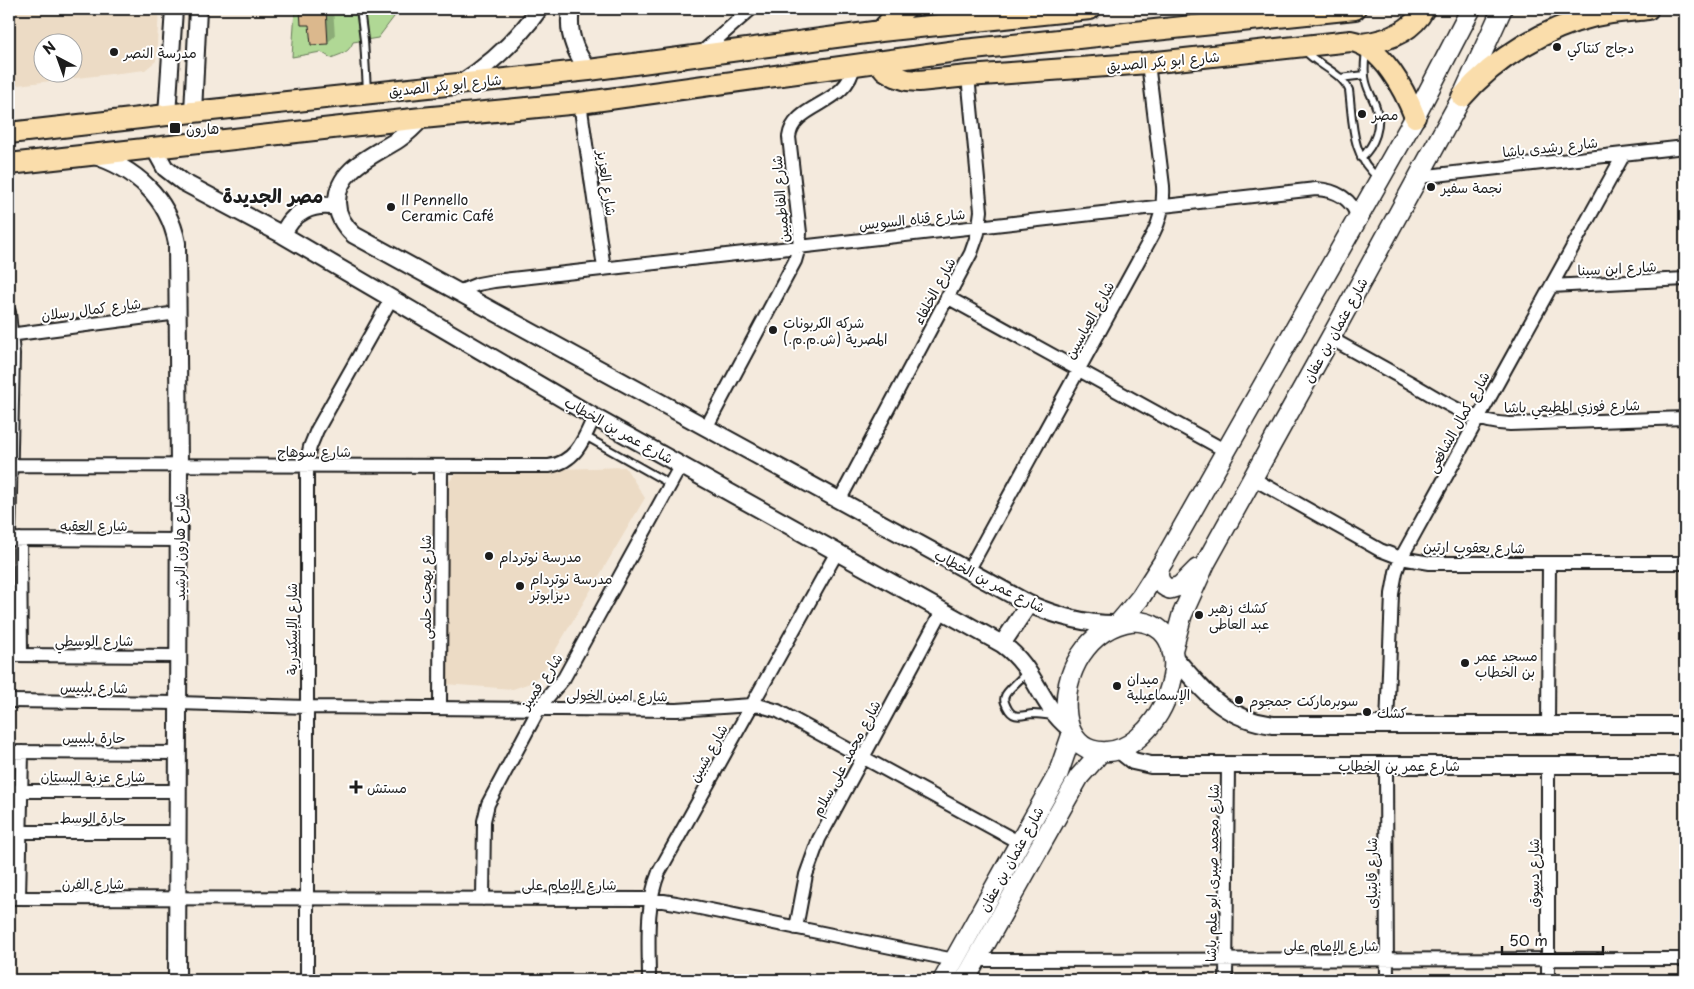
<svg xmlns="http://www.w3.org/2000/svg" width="1694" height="989" font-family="'Playpen Sans','Playpen Sans Arabic',sans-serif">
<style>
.built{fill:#ecdbc5;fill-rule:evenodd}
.green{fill:#b0d895;stroke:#667a58}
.shadow{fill:#0003}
.building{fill:#dbb88d;stroke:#1c1c1c}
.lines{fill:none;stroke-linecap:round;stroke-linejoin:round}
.service-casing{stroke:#1c1c1c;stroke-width:10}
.minor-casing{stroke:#1c1c1c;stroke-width:16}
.tertiary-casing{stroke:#1c1c1c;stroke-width:20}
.secondary-casing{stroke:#1c1c1c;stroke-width:22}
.primary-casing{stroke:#1c1c1c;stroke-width:24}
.service{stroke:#fff;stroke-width:6}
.minor{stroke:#fff;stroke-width:12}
.tertiary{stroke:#fff;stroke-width:16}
.secondary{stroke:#fff;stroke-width:19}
.primary{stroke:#faddab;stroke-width:20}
.poi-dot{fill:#1c1c1c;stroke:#fff;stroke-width:2}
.labels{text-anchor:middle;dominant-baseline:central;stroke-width:4;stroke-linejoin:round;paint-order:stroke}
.poi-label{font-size:14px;fill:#1c1c1c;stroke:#fff;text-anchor:start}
.street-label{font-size:14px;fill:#1c1c1c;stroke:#fff}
.district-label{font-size:19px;font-weight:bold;fill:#1c1c1c;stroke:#fff}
</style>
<rect width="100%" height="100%" fill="#f4eadd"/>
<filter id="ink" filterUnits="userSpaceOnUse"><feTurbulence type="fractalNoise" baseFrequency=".02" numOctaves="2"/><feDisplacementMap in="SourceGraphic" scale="10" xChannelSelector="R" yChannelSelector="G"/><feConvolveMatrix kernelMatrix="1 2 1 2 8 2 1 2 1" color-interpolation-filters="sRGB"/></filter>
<g filter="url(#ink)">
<!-- built -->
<path class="built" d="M 9,9 L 159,9 L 156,61 L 145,70 L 9,86 ZM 42,42 L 72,42 L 72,72 L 42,72 Z
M 625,467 L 645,498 L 542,673 L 530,683 L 513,689 L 444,684 L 448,483 L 457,472 Z"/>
<!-- green -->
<path class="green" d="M 295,9 L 400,9 L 378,38 L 353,42 C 349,53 341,54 331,58 L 321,52 L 292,57 Z"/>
<!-- shadow -->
<path class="shadow" d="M 302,9 L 333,9 L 335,36 L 328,42 L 310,24 L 302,24 Z"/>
<!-- building -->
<path class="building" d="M 300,9 L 326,9 L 328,44 L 311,45 L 309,25 L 301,25 Z"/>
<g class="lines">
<defs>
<path id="service" d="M 360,9 L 364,40 L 367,90
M 1304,50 C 1317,65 1341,72 1349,90 C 1353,121 1351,158 1379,178
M 1340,78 L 1365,75
M 1361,158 C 1375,145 1382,126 1376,107 C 1373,98 1368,91 1366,82 C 1363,71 1365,61 1366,50
M 585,436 L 670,484
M 1026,672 C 1021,680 1007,690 1005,696 C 1003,700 1005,703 1007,707 C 1013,720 1022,715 1033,714 C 1040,714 1046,715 1053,716"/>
<path id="minor" d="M 700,54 L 751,9
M 580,103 L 604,268
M 1418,177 L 1685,147
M 1551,286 L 1685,279
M 458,292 L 478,284 L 494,281 L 1316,189 C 1336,190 1352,199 1358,218
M 947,297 L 1226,451
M 9,312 L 13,354 L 9,539
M 9,335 L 178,313
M 1330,338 C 1357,353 1384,368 1411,383 C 1442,401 1473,423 1510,424 L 1685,418
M 706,428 L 795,261 L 799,247 L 800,233 L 789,137 C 793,103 848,106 854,65
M 9,465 L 549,466 C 576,462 584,439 594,417
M 1252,478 L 1380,550 L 1401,558 L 1430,563 L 1685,563
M 839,501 L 971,253 L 978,233 L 981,211 L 968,76
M 9,539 L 179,540
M 20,539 L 21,655
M 968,571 L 1153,234 C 1161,219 1164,203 1163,186 L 1148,63
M 9,655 L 178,656
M 9,701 L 178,703 L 307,707 L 677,710 L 752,705 L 761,706 L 778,711 L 1020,843
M 440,708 L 441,466
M 1387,725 L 1392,594 L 1396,572 L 1401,558 L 1624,154
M 1548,725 L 1549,563
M 9,752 L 178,753
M 1386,765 L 1387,980
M 1548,765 L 1548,980
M 9,791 L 178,791
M 9,832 L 178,832
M 9,898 L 651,899 L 676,903 L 954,960
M 19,898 L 22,752
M 483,899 L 484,821 L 488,804 L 541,705 L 564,678 L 681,465
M 796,928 L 806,875 L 819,839 L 942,611
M 976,960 L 1685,959
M 307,980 L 307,460 L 310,447 L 317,430 L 391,299
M 649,980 C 649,944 645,906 659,872 L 837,552
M 1226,980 L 1228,765"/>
<path id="tertiary" d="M 571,9 C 567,32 574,52 589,70
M 460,84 C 491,64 518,39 539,9
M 193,112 L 198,9
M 167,115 L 174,9
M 422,118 C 415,126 408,133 399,139 C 375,155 337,168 337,202 C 337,216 344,226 354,235 L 1029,604 C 1057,616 1087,625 1118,624
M 154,148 L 165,168 L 183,182 L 283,235 L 594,417 L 1002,644 C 1036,668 1038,703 1069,728
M 92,155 C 135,168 168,197 177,243 L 179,466 L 177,980
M 283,235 C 292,212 313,202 337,207
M 1002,644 L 1029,604
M 1173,656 C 1205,692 1222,718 1273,725 L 1685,725
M 1118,749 L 1133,761 L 1151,765 L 1685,765"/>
<path id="secondary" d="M 1159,569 C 1157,579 1161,586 1170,589 L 1180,586 L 1197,569
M 1133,621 C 1215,623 1158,769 1092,750 C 1077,746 1069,731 1067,716 C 1061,674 1088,627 1133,621 Z
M 1118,624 L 1140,598 L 1163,562 L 1414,119 L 1471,9
M 1172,652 L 1182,615 L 1205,564 L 1336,328 L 1462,97 L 1502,9
M 943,980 L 1058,774 L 1072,734
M 965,980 L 1079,777 L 1101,752"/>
<path id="primary" d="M 881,31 L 893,17 L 905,9
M 1362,44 C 1386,41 1412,32 1424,9
M 878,61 L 885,70 L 895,76 L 907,80 L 919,81 L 968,76 L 1148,63 L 1351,41 C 1382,46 1405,91 1415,117
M 1462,97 C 1495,58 1545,28 1595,16 C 1612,12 1631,11 1648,9
M 9,133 L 193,112 L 589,70 L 881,31 L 1090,9
M 9,164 L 422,118 L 580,103 L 964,50 L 1355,9"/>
</defs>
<!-- service casing -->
<use href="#service" class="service-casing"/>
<!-- minor casing -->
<use href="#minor" class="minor-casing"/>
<!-- tertiary casing -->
<use href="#tertiary" class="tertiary-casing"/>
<!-- secondary casing -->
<use href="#secondary" class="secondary-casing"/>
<!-- primary casing -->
<use href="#primary" class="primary-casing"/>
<!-- service -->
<use href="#service" class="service"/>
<!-- minor -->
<use href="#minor" class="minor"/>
<!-- tertiary -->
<use href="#tertiary" class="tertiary"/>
<!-- secondary -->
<use href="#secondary" class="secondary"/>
<!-- primary -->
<use href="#primary" class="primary"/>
</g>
</g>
<!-- markers -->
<g class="poi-dot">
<circle cx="1557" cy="47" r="5"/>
<circle cx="114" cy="52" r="5"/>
<circle cx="1362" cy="114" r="5"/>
<rect x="169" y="122" width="12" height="12" rx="2.5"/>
<circle cx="1431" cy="187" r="5"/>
<circle cx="391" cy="207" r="5"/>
<circle cx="773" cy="330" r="5"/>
<circle cx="489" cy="556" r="5"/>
<circle cx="520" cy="586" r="5"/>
<circle cx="1199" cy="615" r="5"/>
<circle cx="1465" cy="663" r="5"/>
<circle cx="1117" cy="686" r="5"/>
<circle cx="1239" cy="700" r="5"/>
<circle cx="1367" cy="712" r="5"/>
<path d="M353.5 779.5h5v5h5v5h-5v5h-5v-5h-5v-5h5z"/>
</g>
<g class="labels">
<!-- poi labels -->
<g class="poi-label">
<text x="1567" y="47">دجاج كنتاكي</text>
<text x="124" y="52">مدرسة النصر</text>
<text x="1372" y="114">مصر</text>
<text x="186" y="128">هارون</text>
<text x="1441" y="187">نجمة سفير</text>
<text x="401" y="199">Il Pennello<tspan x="401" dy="16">Ceramic Café</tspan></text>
<text x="783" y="322">شركه الكربونات<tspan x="783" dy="16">المصرية (ش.م.م.)</tspan></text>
<text x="499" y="556">مدرسة نوتردام</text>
<text x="530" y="578">مدرسة نوتردام<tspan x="530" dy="16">ديزابوتر</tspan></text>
<text x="1209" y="607">كشك زهير<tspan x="1209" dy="16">عبد العاطى</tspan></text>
<text x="1475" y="655">مسجد عمر<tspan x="1475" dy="16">بن الخطاب</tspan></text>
<text x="1127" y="678">ميدان<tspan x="1127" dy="16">الإسماعيلية</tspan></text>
<text x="1249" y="700">سوبرماركت جمجوم</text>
<text x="1377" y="712">كشك</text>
<text x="367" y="787">مستش</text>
</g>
<!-- street labels -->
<g class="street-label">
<text transform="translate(1163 61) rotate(-5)">شارع ابو بكر الصديق</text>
<text transform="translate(445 85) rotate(-6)">شارع ابو بكر الصديق</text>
<text transform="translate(1550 147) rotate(-6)">شارع رشدى باشا</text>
<text transform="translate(607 183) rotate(82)">شارع العزيز</text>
<text transform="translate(780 199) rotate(-95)">شارع الفاطميين</text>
<text transform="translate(912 219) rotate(-6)">شارع قناه السويس</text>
<text transform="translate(1617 268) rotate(-3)">شارع ابن سينا</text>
<text transform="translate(934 291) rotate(-62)">شارع الخلفاء</text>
<text transform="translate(91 309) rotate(-7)">شارع كمال رسلان</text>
<text transform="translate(1089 320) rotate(-61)">شارع العباسيين</text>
<text transform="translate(1335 330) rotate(-61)">شارع عثمان بن عفان</text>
<text transform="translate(1572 406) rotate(-1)">شارع فوزي المطيعي باشا</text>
<text transform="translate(1458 422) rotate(-61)">شارع كمال الشافعى</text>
<text transform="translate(619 430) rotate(29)">شارع عمر بن الخطاب</text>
<text x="314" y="451">شارع سوهاج</text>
<text x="94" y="525">شارع العقبه</text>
<text transform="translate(179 547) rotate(-90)">شارع هارون الرشيد</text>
<text transform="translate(1474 547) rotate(1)">شارع يعقوب ارتين</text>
<text transform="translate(990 581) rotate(27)">شارع عمر بن الخطاب</text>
<text transform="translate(425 587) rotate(-90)">شارع بهجت حلمى</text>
<text transform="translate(291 629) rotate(-90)">شارع الإسكندرية</text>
<text x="94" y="640">شارع الوسطي</text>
<text transform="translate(541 681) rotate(-56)">شارع قمبيز</text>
<text transform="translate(94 687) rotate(1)">شارع بلبيس</text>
<text transform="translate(617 695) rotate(1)">شارع امين الخولى</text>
<text x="94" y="737">حارة بلبيس</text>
<text transform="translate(708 753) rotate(-61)">شارع شبين</text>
<text transform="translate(846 758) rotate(-62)">شارع محمد على سلام</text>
<text x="1399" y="765">شارع عمر بن الخطاب</text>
<text x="93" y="776">شارع عزبة البستان</text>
<text x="93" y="817">حارة الوسط</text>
<text transform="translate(1011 859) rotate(-61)">شارع عثمان بن عفان</text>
<text transform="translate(1212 873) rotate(-89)">شارع محمد صبرى ابو علم باشا</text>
<text transform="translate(1371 873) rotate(-90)">شارع قايتباى</text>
<text transform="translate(1533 873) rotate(-90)">شارع دسوق</text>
<text x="93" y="883">شارع الفرن</text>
<text x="569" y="884">شارع الإمام على</text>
<text x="1331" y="945">شارع الإمام على</text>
</g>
<!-- district labels -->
<g class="district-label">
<text x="273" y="195">مصر الجديدة</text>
</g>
</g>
<!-- margin -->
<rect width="1694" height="989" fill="none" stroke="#fff" stroke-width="30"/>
<rect x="15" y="15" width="1664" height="959" fill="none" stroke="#1c1c1c" stroke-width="2" filter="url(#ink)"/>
<!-- north arrow -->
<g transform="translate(58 58) rotate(319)"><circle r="24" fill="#ffffff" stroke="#a4a4a4"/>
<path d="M0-4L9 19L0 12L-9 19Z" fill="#1c1c1c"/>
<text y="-8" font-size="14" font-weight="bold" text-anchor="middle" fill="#1c1c1c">N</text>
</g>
<!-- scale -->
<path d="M1502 946v8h101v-8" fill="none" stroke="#1c1c1c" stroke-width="2.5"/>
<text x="1509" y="946" font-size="15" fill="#1c1c1c" stroke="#ffffff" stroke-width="4" paint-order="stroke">50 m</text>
</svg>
